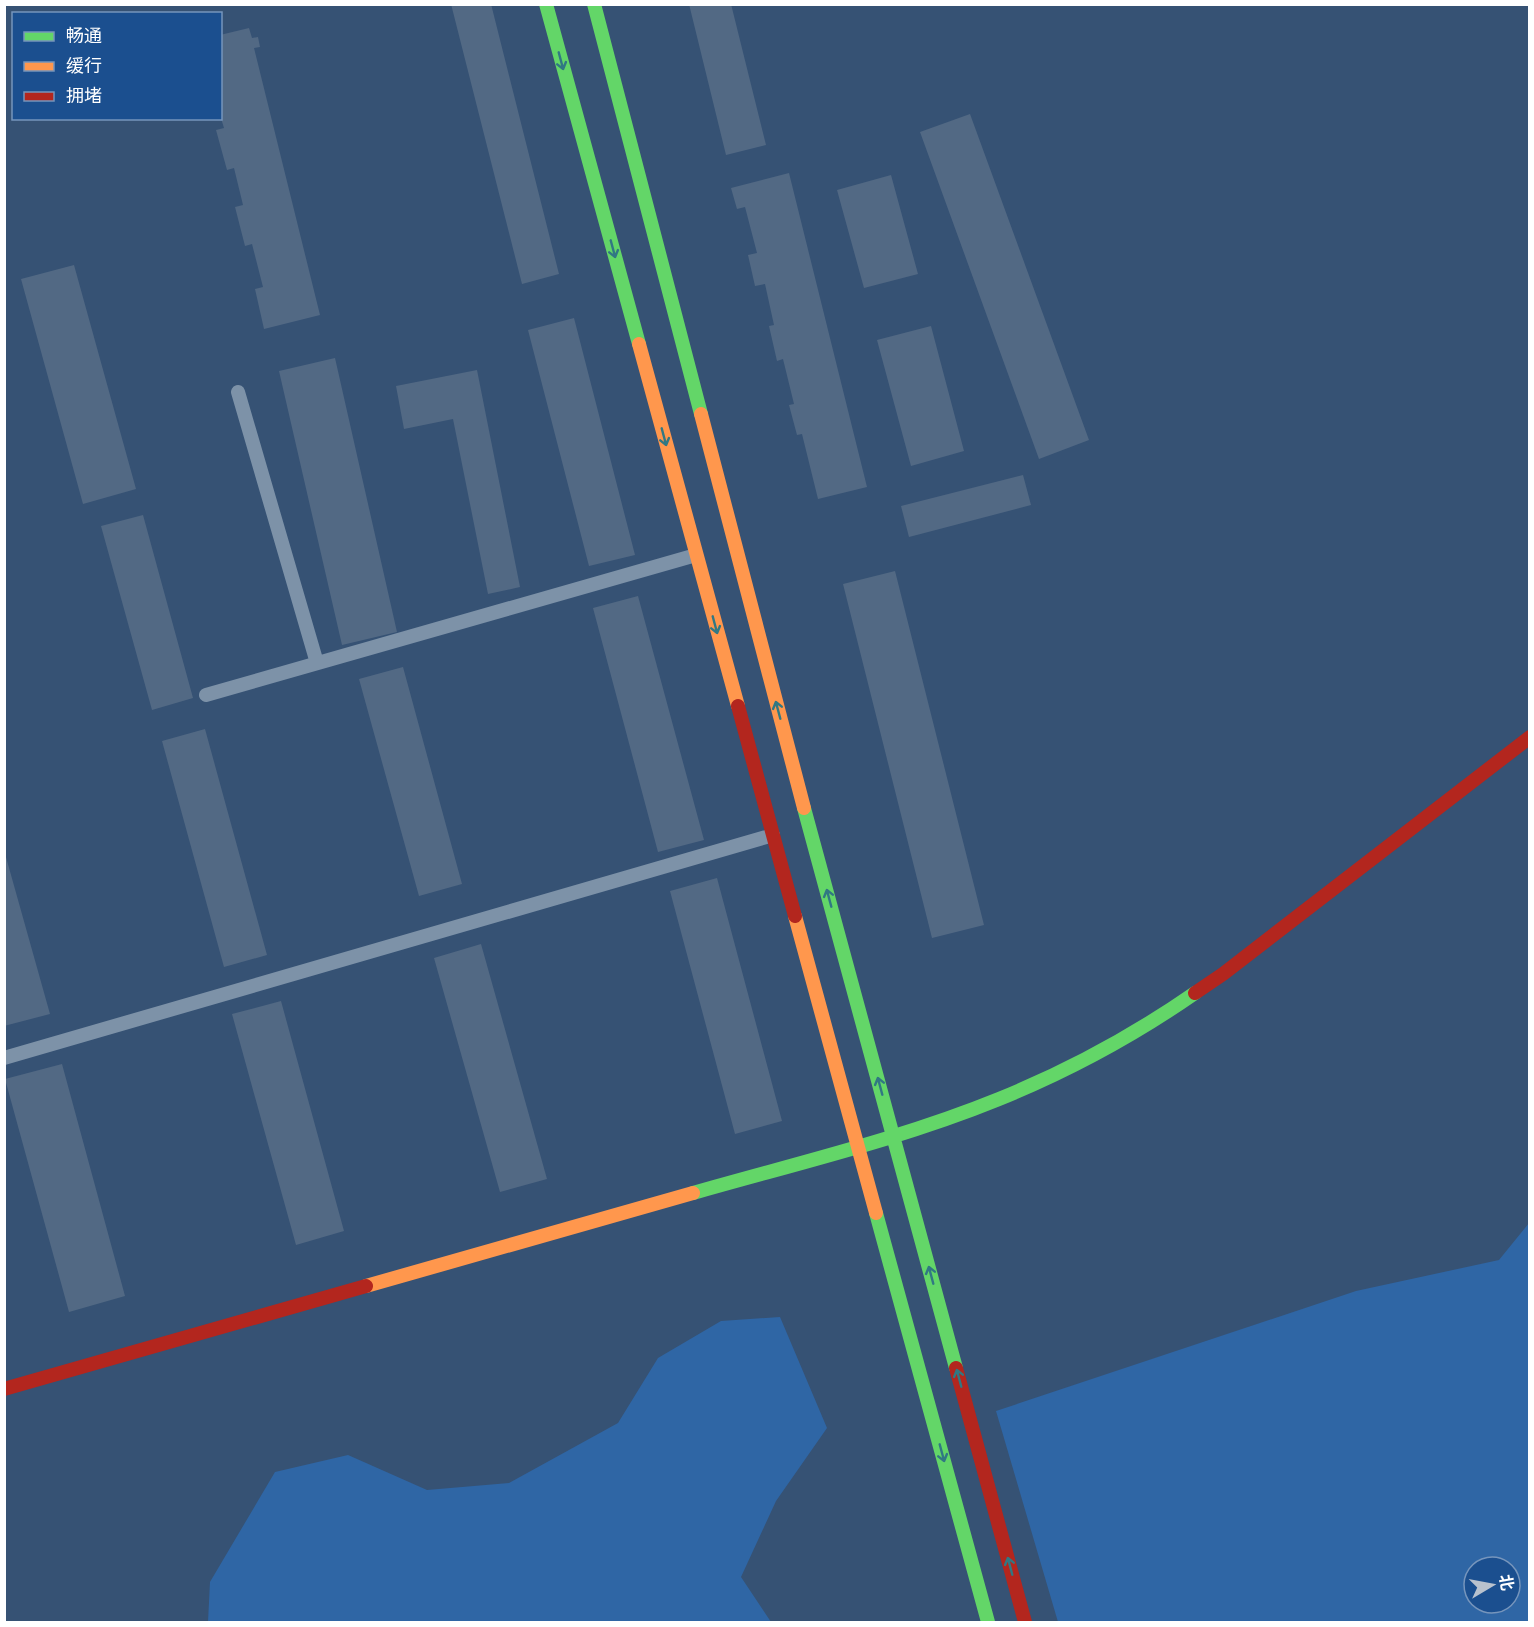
<svg xmlns="http://www.w3.org/2000/svg" width="1534" height="1627" font-family="Roboto,'Noto Sans SC',sans-serif">
<style>
.green{fill:#2f66a5;fill-rule:evenodd}
.building{fill:#526984}
.lines{fill:none;stroke-linecap:round;stroke-linejoin:round}
.lane{stroke:#7d92a8;stroke-width:14}
.fast{stroke:#63d668;stroke-width:14}
.slow{stroke:#ff974d;stroke-width:14}
.jam{stroke:#b3261e;stroke-width:14}
.oneway{stroke:#317883}
</style>
<rect width="100%" height="100%" fill="#365274"/>
<!-- green -->
<path class="green" d="M 1529,1223 L 1529,1622 L 1058,1622 L 996,1411 L 1356,1291 L 1499,1260 ZM 1474,1567 L 1510,1567 L 1510,1603 L 1474,1603 Z
M 780,1317 L 827,1428 L 776,1501 L 741,1577 L 771,1622 L 208,1622 L 210,1582 L 275,1472 L 348,1455 L 427,1490 L 509,1483 L 618,1423 L 658,1358 L 721,1321 Z"/>
<!-- building -->
<path class="building" d="M 451,4 L 491,4 L 559,274 L 522,284 Z
M 689,4 L 731,4 L 766,145 L 726,155 Z
M 249,28 L 252,38 L 258,37 L 260,47 L 254,48 L 320,315 L 264,329 L 255,289 L 263,287 L 252,244 L 245,246 L 235,207 L 243,205 L 234,168 L 227,170 L 216,130 L 224,128 L 220,115 L 220,35 Z
M 970,114 L 1089,440 L 1039,459 L 920,132 Z
M 789,173 L 867,487 L 818,499 L 802,434 L 797,435 L 789,405 L 794,404 L 783,359 L 777,361 L 769,326 L 774,325 L 765,284 L 755,286 L 748,255 L 757,253 L 745,207 L 737,209 L 731,188 Z
M 891,175 L 918,274 L 864,288 L 837,190 Z
M 74,265 L 136,489 L 83,504 L 21,279 Z
M 574,318 L 635,555 L 589,566 L 528,330 Z
M 931,326 L 964,451 L 911,466 L 877,340 Z
M 335,358 L 397,632 L 342,645 L 279,371 Z
M 477,370 L 520,587 L 488,594 L 453,419 L 404,429 L 396,386 Z
M 1023,475 L 1031,505 L 909,537 L 901,506 Z
M 143,515 L 193,698 L 152,710 L 101,526 Z
M 895,571 L 984,925 L 932,938 L 843,584 Z
M 638,596 L 704,840 L 658,852 L 593,608 Z
M 403,667 L 462,884 L 419,896 L 359,679 Z
M 205,729 L 267,955 L 224,967 L 162,741 Z
M 4,850 L 50,1014 L 4,1026 Z
M 717,878 L 782,1121 L 735,1134 L 670,891 Z
M 481,944 L 547,1179 L 500,1192 L 434,958 Z
M 281,1001 L 344,1231 L 296,1245 L 232,1014 Z
M 62,1064 L 125,1296 L 69,1312 L 5,1079 Z"/>
<g class="lines">
<!-- lane -->
<path class="lane" d="M 238,392 L 317,663
M 206,695 L 696,555
M 4,1058 L 773,835"/>
<!-- fast -->
<path class="fast" d="M 546,4 L 639,344
M 594,4 L 701,414
M 804,808 L 956,1368
M 693,1193 C 794,1164 901,1139 999,1099 C 1068,1071 1133,1036 1195,993
M 876,1213 L 988,1622"/>
<!-- slow -->
<path class="slow" d="M 639,344 L 738,706
M 701,414 L 804,808
M 795,916 L 876,1213
M 366,1286 L 693,1193"/>
<!-- jam -->
<path class="jam" d="M 738,706 L 795,916
M 1195,993 L 1223,974 L 1530,737
M 956,1368 L 1025,1622
M 4,1389 L 366,1286"/>
</g>
<!-- one-way arrows -->
<defs><path id="oneway-shaft" d="M-6 0H5M1.5-3L5.5 0L1.5 3" fill="none" stroke-width="1.6" stroke-linecap="round" stroke-linejoin="round" transform="scale(1.5)"/></defs>
<g class="oneway">
<use href="#oneway-shaft" transform="translate(561 61) rotate(75)"/>
<use href="#oneway-shaft" transform="translate(613 249) rotate(75)"/>
<use href="#oneway-shaft" transform="translate(664 437) rotate(75)"/>
<use href="#oneway-shaft" transform="translate(715 625) rotate(75)"/>
<use href="#oneway-shaft" transform="translate(778 710) rotate(-105)"/>
<use href="#oneway-shaft" transform="translate(829 898) rotate(-105)"/>
<use href="#oneway-shaft" transform="translate(880 1086) rotate(-105)"/>
<use href="#oneway-shaft" transform="translate(931 1275) rotate(-105)"/>
<use href="#oneway-shaft" transform="translate(959 1378) rotate(-105)"/>
<use href="#oneway-shaft" transform="translate(942 1453) rotate(75)"/>
<use href="#oneway-shaft" transform="translate(1010 1566) rotate(-105)"/>
</g>
<!-- border -->
<rect width="1534" height="1627" fill="none" stroke="#ffffff" stroke-width="12"/>
<!-- legend -->
<rect x="12" y="12" width="210" height="108" fill="#1b4f8f" stroke="#7695bc" stroke-width="1.5"/>
<rect x="24" y="32" width="30" height="9" fill="#63d668" stroke="#7695bc" stroke-width="1.5"/>
<text x="66" y="42" font-size="18" fill="#ffffff">畅通</text>
<rect x="24" y="62" width="30" height="9" fill="#ff974d" stroke="#7695bc" stroke-width="1.5"/>
<text x="66" y="72" font-size="18" fill="#ffffff">缓行</text>
<rect x="24" y="92" width="30" height="9" fill="#b3261e" stroke="#7695bc" stroke-width="1.5"/>
<text x="66" y="102" font-size="18" fill="#ffffff">拥堵</text>
<!-- north arrow -->
<g transform="translate(1492 1585) rotate(80)"><circle r="28" fill="#1b4f8f" stroke="#7695bc" stroke-width="1.5"/>
<path d="M0-4.5L10 22L0 15L-10 22Z" fill="#b9c2ce"/>
<text y="-9" font-size="16" font-weight="bold" text-anchor="middle" fill="#ffffff">北</text>
</g>
</svg>
